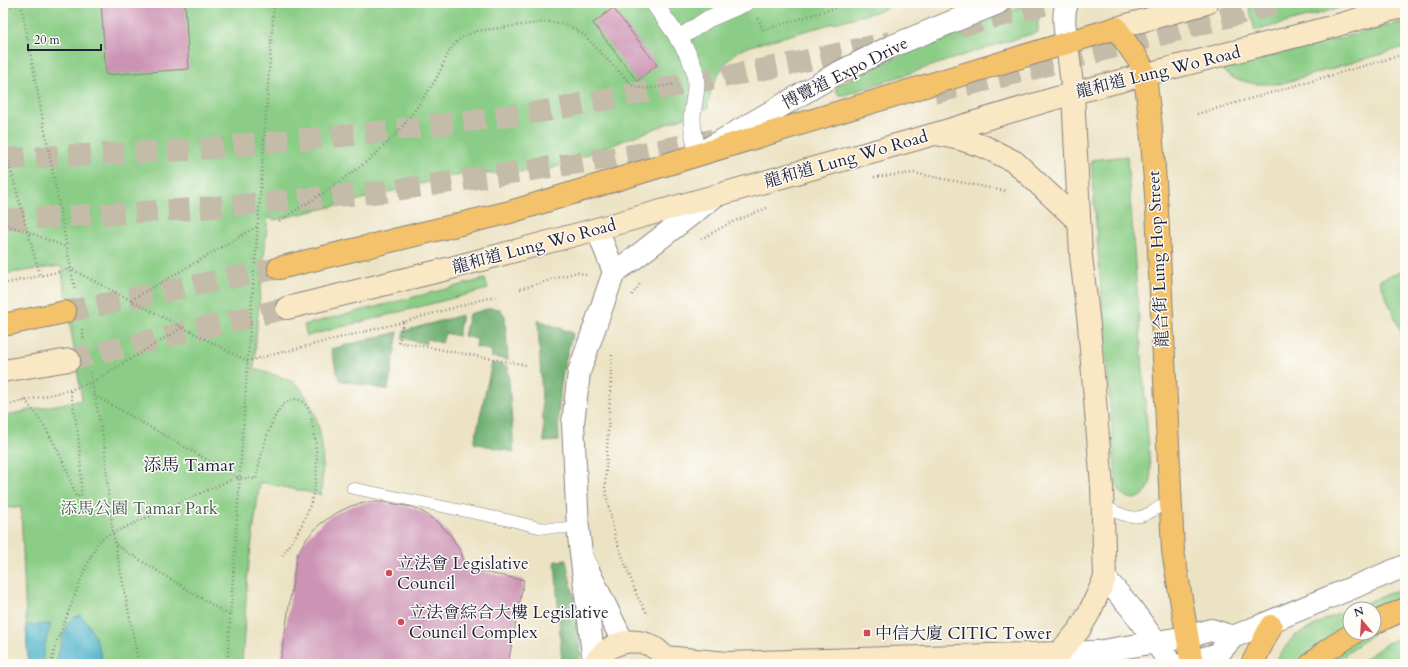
<svg xmlns="http://www.w3.org/2000/svg" width="1408" height="667" font-family="Cardo,'Noto Serif TC',serif">
<style>
.green{fill:#8bcd86;stroke:#567860}
.forest{fill:#70b073;stroke:#496957}
.water{fill:#4ab1c9;stroke:#366a82}
.building{fill:#cc93b4}
.lines{fill:none;stroke-linecap:round;stroke-linejoin:round}
.secondary-tunnel{stroke:#c4bca9;stroke-width:22;stroke-dasharray:22 11;stroke-linecap:butt}
.primary-tunnel{stroke:#c4bca9;stroke-width:22;stroke-dasharray:22 11;stroke-linecap:butt}
.trunk-tunnel{stroke:#c4bca9;stroke-width:22;stroke-dasharray:22 11;stroke-linecap:butt}
.service-casing{stroke:#878280;stroke-width:12}
.pedestrian-casing{stroke:#878280;stroke-width:18}
.minor-casing{stroke:#878280;stroke-width:24}
.tertiary-casing{stroke:#878280;stroke-width:24}
.secondary-casing{stroke:#878280;stroke-width:24}
.primary-casing{stroke:#878280;stroke-width:24}
.trunk-casing{stroke:#878280;stroke-width:24}
.path{stroke:#878280;stroke-width:2.5;stroke-dasharray:1 3;stroke-linecap:butt}
.service{stroke:#fff;stroke-width:11}
.pedestrian{stroke:#fff;stroke-width:17}
.minor{stroke:#fff;stroke-width:22}
.tertiary{stroke:#fff;stroke-width:22}
.secondary{stroke:#fae7c3;stroke-width:22}
.primary{stroke:#f3c26a;stroke-width:22}
.trunk{stroke:#f3c26a;stroke-width:22}
.poi-dot{fill:#d1495b;stroke:#fdfcf7;stroke-width:1.5}
.labels{text-anchor:middle;dominant-baseline:central;stroke-width:3;stroke-linejoin:round;paint-order:stroke}
.street-label{font-size:17px;fill:#22223b;stroke:#fdfcf7}
.park-label{font-size:17px;fill:#475e55;stroke:#fdfcf7}
.poi-label{font-size:17px;fill:#22223b;stroke:#fdfcf7;text-anchor:start}
.neighbourhood-label{font-size:18px;fill:#22223b;stroke:#fdfcf7}
</style>
<rect width="100%" height="100%" fill="#fdfcf7"/>
<filter id="ink" filterUnits="userSpaceOnUse"><feTurbulence type="fractalNoise" baseFrequency=".025" numOctaves="2"/><feDisplacementMap in="SourceGraphic" scale="8" xChannelSelector="R" yChannelSelector="G"/><feConvolveMatrix kernelMatrix="1 2 1 2 8 2 1 2 1" color-interpolation-filters="sRGB"/></filter>
<filter id="wash" filterUnits="userSpaceOnUse"><feTurbulence type="fractalNoise" baseFrequency=".012" numOctaves="4" result="noise"/><feDisplacementMap in="SourceGraphic" scale="16" xChannelSelector="R" yChannelSelector="G"/><feGaussianBlur stdDeviation="0.9" result="paint"/><feColorMatrix in="noise" values="0 0 0 0 0 0 0 0 0 0 0 0 0 0 0 0 0 1.4 0 .05"/><feComposite in="paint" operator="in"/></filter>
<g filter="url(#wash)">
<rect width="100%" height="100%" fill="#ece3c4"/>
<!-- green -->
<path class="green" d="M 3,3 L 899,3 L 882,10 L 757,44 C 751,46 744,48 739,51 C 723,61 708,89 708,108 L 548,170 L 452,176 L 339,205 L 274,220 L 268,217 L 257,325 L 254,369 C 267,373 281,376 293,382 C 299,385 303,392 307,398 C 325,429 324,460 321,495 L 260,482 L 248,570 L 242,664 L 28,664 L 21,507 L 3,508 L 3,416 L 25,411 L 82,400 L 61,266 L 3,274 Z
M 1029,3 L 1038,3 L 1038,32 L 976,51 L 845,95 L 839,95 L 836,91 L 836,87 L 840,84 L 897,57 L 955,32 Z
M 1248,3 L 1358,3 L 1255,31 Z
M 1405,21 L 1405,47 L 1280,84 L 1255,84 L 1235,79 L 1220,69 Z
M 1127,156 L 1151,480 C 1147,503 1123,506 1116,483 L 1091,160 Z
M 1405,270 L 1405,342 L 1379,280 Z
M 485,279 L 488,289 L 307,336 L 304,325 Z
M 1405,587 L 1405,615 L 1374,632 L 1374,609 L 1350,609 L 1350,633 L 1373,633 L 1334,664 L 1273,664 L 1293,637 L 1328,618 Z
M 1405,636 L 1405,664 L 1358,664 L 1387,643 Z"/>
<!-- forest -->
<path class="forest" d="M 491,308 L 500,309 L 505,316 L 508,360 L 491,357 L 492,351 L 476,347 L 477,339 L 464,336 L 469,314 Z
M 462,315 L 458,336 L 445,333 L 442,343 L 427,339 L 426,344 L 402,338 L 404,331 Z
M 538,320 L 573,333 C 561,370 557,403 559,441 L 544,442 Z
M 398,332 L 388,390 L 339,380 L 331,349 Z
M 492,363 L 508,366 L 514,452 L 474,443 Z
M 566,560 C 572,594 586,629 579,664 L 562,664 L 555,561 Z"/>
<!-- water -->
<path class="water" d="M 79,615 C 92,623 100,649 103,664 L 56,664 C 59,652 64,625 73,618 C 74,617 78,616 79,615 Z
M 51,624 L 44,648 L 42,664 L 28,664 L 26,625 Z"/>
<g id="blocks">
<!-- building -->
<path class="building" d="M 101,3 L 185,3 L 189,69 L 106,75 Z
M 613,8 L 657,65 L 637,81 L 593,23 Z
M 369,502 L 384,502 L 411,507 L 423,512 L 439,523 L 451,536 L 461,552 L 467,569 L 524,580 L 508,664 L 280,664 L 297,555 L 306,539 L 319,525 L 334,514 L 351,506 Z"/>
</g>
</g>
<g filter="url(#ink)">
<use href="#blocks" fill-opacity="0" stroke="#878280" stroke-width="1"/>
<g class="lines">
<!-- secondary-tunnel -->
<path class="secondary-tunnel" d="M 69,360 L 287,308"/>
<!-- primary-tunnel -->
<path class="primary-tunnel" d="M 65,312 L 279,268"/>
<!-- trunk-tunnel -->
<path class="trunk-tunnel" d="M 959,26 L 1052,3
M 934,93 L 1025,71 L 1280,3
M 3,159 L 188,150 L 362,134 L 540,112 L 790,64 L 891,42
M 3,220 L 193,209 L 382,192 L 632,155 L 717,139"/>
<defs>
<path id="service" d="M 352,488 L 513,521 L 541,528 L 578,528
M 1102,504 C 1134,524 1142,520 1170,499"/>
<path id="pedestrian" d="M 654,3 C 667,23 687,46 694,69 C 699,85 693,102 692,118 C 692,130 696,143 697,155
M 678,39 L 708,19 L 745,3"/>
<path id="minor" d="M 614,272 L 632,260 L 715,196
M 582,558 L 623,642"/>
<path id="tertiary" d="M 1067,43 C 1065,30 1062,16 1067,3
M 709,148 L 836,74 L 890,47 L 998,3
M 1105,578 L 1131,608 L 1171,664
M 1059,653 L 1096,652 L 1187,637 L 1211,630 L 1233,637
M 594,663 L 578,528 L 573,423 L 579,372 L 614,272 L 597,229
M 1184,664 L 1218,654 L 1233,637 L 1405,566"/>
<path id="secondary" d="M 1116,28 L 1207,3
M 936,134 L 960,139 L 985,147 L 1015,162 L 1078,221
M 287,308 L 451,268 L 597,229 L 935,134 L 1073,93 L 1320,30 L 1405,6
M 3,371 L 69,360
M 665,657 L 727,663 L 1059,653 L 1079,630 L 1089,613 L 1105,578 L 1102,487 L 1089,325 L 1081,256 L 1073,93 L 1067,43
M 594,664 C 612,635 652,633 669,664"/>
<path id="primary" d="M 279,268 L 510,212 L 1116,28 L 1139,61 L 1145,75 L 1151,128 L 1157,209 L 1173,551 L 1192,664
M 3,325 L 65,312
M 1252,664 L 1271,626"/>
<path id="trunk" d="M 1374,623 L 1405,609
M 1311,664 L 1326,651 L 1354,633"/>
</defs>
<!-- service casing -->
<use href="#service" class="service-casing"/>
<!-- pedestrian casing -->
<use href="#pedestrian" class="pedestrian-casing"/>
<!-- minor casing -->
<use href="#minor" class="minor-casing"/>
<!-- tertiary casing -->
<use href="#tertiary" class="tertiary-casing"/>
<!-- secondary casing -->
<use href="#secondary" class="secondary-casing"/>
<!-- primary casing -->
<use href="#primary" class="primary-casing"/>
<!-- trunk casing -->
<use href="#trunk" class="trunk-casing"/>
<!-- path -->
<path class="path" d="M 21,4 L 75,290
M 3,8 L 23,3
M 758,18 L 763,30 L 851,3
M 1197,114 L 1405,54
M 3,142 L 40,276
M 874,177 L 914,173 L 1005,191
M 279,221 C 324,192 372,165 406,122 C 416,109 425,96 434,82 C 449,58 446,41 477,31 L 545,22 C 561,22 572,26 584,35 L 632,85 C 645,92 661,86 675,84
M 3,224 L 28,232 L 66,247
M 701,239 L 728,224 L 767,208
M 255,264 L 274,3
M 3,284 L 71,269 L 247,361 L 403,322 L 495,296
M 520,289 L 577,272 L 589,276
M 632,295 L 640,284
M 131,300 L 258,226
M 403,322 L 399,342 L 526,365
M 82,329 L 84,341
M 612,355 L 605,488 L 615,537 L 637,596 L 648,615
M 90,372 L 105,450 L 108,491 L 113,533 L 139,664
M 94,395 L 239,478
M 25,400 C 49,429 65,461 76,497 L 81,496 C 82,460 78,426 70,390
M 3,406 L 70,390 L 92,382 L 182,328
M 116,545 L 230,616
M 51,664 L 56,644 L 85,569 L 97,544 L 104,537 L 230,480 L 240,478 L 256,479 C 259,463 274,387 301,401 C 310,406 312,419 313,428 C 323,479 313,514 282,556
M 227,664 L 254,269"/>
<!-- service -->
<use href="#service" class="service"/>
<!-- pedestrian -->
<use href="#pedestrian" class="pedestrian"/>
<!-- minor -->
<use href="#minor" class="minor"/>
<!-- tertiary -->
<use href="#tertiary" class="tertiary"/>
<!-- secondary -->
<use href="#secondary" class="secondary"/>
<!-- primary -->
<use href="#primary" class="primary"/>
<!-- trunk -->
<use href="#trunk" class="trunk"/>
</g>
</g>
<!-- markers -->
<g class="poi-dot">
<circle cx="389" cy="573" r="4"/>
<circle cx="401" cy="622" r="4"/>
<rect x="863" y="629" width="8" height="8" rx="2"/>
</g>
<g class="labels">
<!-- street labels -->
<g class="street-label">
<text transform="translate(1158 72) rotate(-14)">龍和道 Lung Wo Road</text>
<text transform="translate(845 73) rotate(-27)">博覽道 Expo Drive</text>
<text transform="translate(846 159) rotate(-16)">龍和道 Lung Wo Road</text>
<text transform="translate(534 246) rotate(-15)">龍和道 Lung Wo Road</text>
<text transform="translate(1158 259) rotate(-93)">龍合街 Lung Hop Street</text>
</g>
<!-- park labels -->
<g class="park-label">
<text x="139" y="508">添馬公園 Tamar Park</text>
</g>
<!-- poi labels -->
<g class="poi-label">
<text x="397" y="563">立法會 Legislative<tspan x="397" dy="20">Council</tspan></text>
<text x="409" y="612">立法會綜合大樓 Legislative<tspan x="409" dy="20">Council Complex</tspan></text>
<text x="875" y="633">中信大廈 CITIC Tower</text>
</g>
<!-- neighbourhood labels -->
<g class="neighbourhood-label">
<text x="189" y="465">添馬 Tamar</text>
</g>
</g>
<!-- margin -->
<rect width="1408" height="667" fill="none" stroke="#fdfcf7" stroke-width="16"/>
<!-- north arrow -->
<g transform="translate(1362 621) rotate(342)"><circle r="19" fill="#fdfcf7" stroke="#a5a5ac"/>
<path d="M0-3L7 15L0 10L-7 15Z" fill="#d1495b"/>
<text y="-6" font-size="11" font-weight="bold" text-anchor="middle" fill="#22223b">N</text>
</g>
<!-- scale -->
<path d="M28 44v6h73v-6" fill="none" stroke="#22223b" stroke-width="2"/>
<text x="34" y="44" font-size="12" fill="#22223b" stroke="#fdfcf7" stroke-width="3" paint-order="stroke">20 m</text>
</svg>
